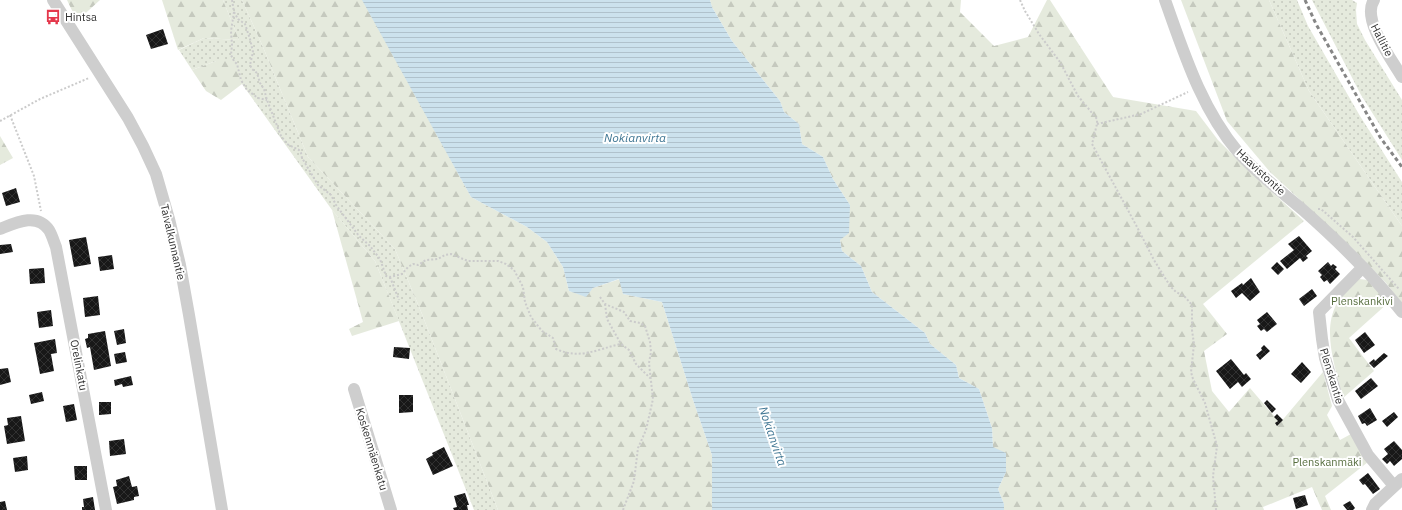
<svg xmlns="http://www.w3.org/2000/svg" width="1402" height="510" font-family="'IBM Plex Sans',sans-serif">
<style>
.green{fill:url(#green-dots)}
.forest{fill:url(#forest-firs)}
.water{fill:url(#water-rules)}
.building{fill:url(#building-cross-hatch)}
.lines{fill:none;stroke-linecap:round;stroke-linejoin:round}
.path{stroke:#cbcbcb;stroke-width:2;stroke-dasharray:2 2;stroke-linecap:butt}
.minor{stroke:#cecece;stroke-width:12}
.rail{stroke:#868686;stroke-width:3;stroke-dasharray:4 3;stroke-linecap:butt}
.labels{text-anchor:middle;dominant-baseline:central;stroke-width:4;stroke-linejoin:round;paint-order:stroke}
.poi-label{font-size:11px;fill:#313131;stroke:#fff;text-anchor:start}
.street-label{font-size:11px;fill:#313131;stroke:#fff}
.park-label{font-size:11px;fill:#566d3e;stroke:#fff}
.water-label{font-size:12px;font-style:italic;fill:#3f7693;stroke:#fff}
</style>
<defs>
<pattern id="green-dots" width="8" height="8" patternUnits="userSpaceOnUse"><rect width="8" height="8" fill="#e5eadd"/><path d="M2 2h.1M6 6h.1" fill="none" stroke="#c5c9be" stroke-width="1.8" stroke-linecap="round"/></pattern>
<pattern id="forest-firs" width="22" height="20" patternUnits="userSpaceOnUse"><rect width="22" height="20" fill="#e5eadd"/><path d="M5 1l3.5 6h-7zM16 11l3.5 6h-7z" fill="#c5c9be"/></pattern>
<pattern id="water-rules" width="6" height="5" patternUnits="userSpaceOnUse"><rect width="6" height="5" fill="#cce2ed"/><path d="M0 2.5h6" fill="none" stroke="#b0c2cc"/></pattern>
<pattern id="building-cross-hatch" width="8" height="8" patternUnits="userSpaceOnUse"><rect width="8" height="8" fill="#181818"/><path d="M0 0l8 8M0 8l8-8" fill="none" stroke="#313131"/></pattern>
</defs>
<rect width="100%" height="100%" fill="#fff"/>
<!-- green -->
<path class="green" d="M 223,0 L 242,0 L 263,47 L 308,157 L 395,249 L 422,314 L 498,510 L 474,510 L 375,261 L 332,210 L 242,84 L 236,61 L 216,61 L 192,70 L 179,50 L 204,38 L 239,40 Z
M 1269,0 L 1297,0 L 1308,26 L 1360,116 L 1402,182 L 1402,226 L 1309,91 Z
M 1312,0 L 1352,0 L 1357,3 L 1356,10 L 1357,24 L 1365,40 L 1402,100 L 1402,160 L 1361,95 Z"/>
<!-- forest -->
<path class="forest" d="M 67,0 L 100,0 L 77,21 Z
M 162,0 L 223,0 L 239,40 L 204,38 L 178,50 Z
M 242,0 L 364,0 L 471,197 L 527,227 L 547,242 L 563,267 L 569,291 L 586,296 L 593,288 L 620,279 L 623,294 L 662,302 L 693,400 L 712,455 L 712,510 L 498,510 L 422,314 L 395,249 L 308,157 L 263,47 Z
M 710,0 L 961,0 L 960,12 L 994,46 L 1028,37 L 1047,0 L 1050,0 L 1113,97 L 1196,111 L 1218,140 L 1251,173 L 1304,221 L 1203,304 L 1227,334 L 1204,351 L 1212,391 L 1229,412 L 1250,388 L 1280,423 L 1323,372 L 1332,406 L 1327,415 L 1340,440 L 1351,434 L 1368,462 L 1325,496 L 1331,510 L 1322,510 L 1312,487 L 1263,507 L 1264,510 L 1004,510 L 1004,504 L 998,489 L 1006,472 L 993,447 L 992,428 L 979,389 L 959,378 L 956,365 L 930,344 L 925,333 L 872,292 L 861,266 L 842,251 L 840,240 L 850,205 L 833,179 L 823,157 L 802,144 L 799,124 L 784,112 L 780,101 L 732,41 L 712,7 Z
M 1181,0 L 1269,0 L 1309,91 L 1402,226 L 1402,303 L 1386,283 L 1350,246 L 1270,172 L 1227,121 Z
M 216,61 L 236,61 L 242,84 L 221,100 L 206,91 L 192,70 Z
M 0,136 L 13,158 L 0,165 Z
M 332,210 L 375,261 L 399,321 L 352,336 L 349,329 L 363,322 Z
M 1359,279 L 1368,280 L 1388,303 L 1349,338 L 1374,371 L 1343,398 C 1332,355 1314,311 1359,279 Z"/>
<!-- water -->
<path class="water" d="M 362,0 L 710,0 L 712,7 L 732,41 L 780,101 L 784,112 L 799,124 L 802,144 L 823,157 L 833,179 L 850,205 L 849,233 L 840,240 L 842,251 L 861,266 L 872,292 L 925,333 L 930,344 L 956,365 L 959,378 L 979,389 L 992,428 L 993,447 L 1006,453 L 1006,472 L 998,489 L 1004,504 L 1004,510 L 712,510 L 712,455 L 693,400 L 662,302 L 623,294 L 619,279 L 593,288 L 586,297 L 569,291 L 563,267 L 547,242 L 527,227 L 471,197 Z"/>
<!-- building -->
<path class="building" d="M 163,29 L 168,44 L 151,49 L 146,35 Z
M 16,188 L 20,202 L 6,206 L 2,193 Z
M 1299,236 L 1312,251 L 1306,256 L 1308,258 L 1303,262 L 1300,258 L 1287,269 L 1280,261 L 1294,250 L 1288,244 Z
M 86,237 L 91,264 L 74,267 L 69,240 Z
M 11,244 L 13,252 L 0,254 L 0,245 Z
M 112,255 L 114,269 L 100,271 L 98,257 Z
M 1277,262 L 1284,269 L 1278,275 L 1271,268 Z
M 1328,262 L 1331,266 L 1333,264 L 1337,267 L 1335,269 L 1340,274 L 1330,284 L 1327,280 L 1324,282 L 1320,277 L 1322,275 L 1318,271 Z
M 44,268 L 45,283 L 30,284 L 29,269 Z
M 1251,278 L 1260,292 L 1250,301 L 1242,293 L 1236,298 L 1231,291 L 1242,283 L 1243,285 Z
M 1312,289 L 1317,296 L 1304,306 L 1299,299 Z
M 98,296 L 100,315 L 85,317 L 83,298 Z
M 51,310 L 53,326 L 39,328 L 37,312 Z
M 1267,312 L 1277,324 L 1267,332 L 1264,329 L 1261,331 L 1257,326 L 1260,324 L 1257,320 Z
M 124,329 L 126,343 L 117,345 L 114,331 Z
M 105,331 L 111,366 L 94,370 L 90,347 L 87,348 L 85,339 L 88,338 L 88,334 Z
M 1365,332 L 1375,345 L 1364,353 L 1355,340 Z
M 55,339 L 57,353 L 51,354 L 54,371 L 40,374 L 34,343 Z
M 1264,345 L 1270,351 L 1260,360 L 1256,355 L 1262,350 L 1261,348 Z
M 394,347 L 410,348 L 409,359 L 393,357 Z
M 125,352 L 127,362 L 116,364 L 114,354 Z
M 1384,353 L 1388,356 L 1374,368 L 1369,363 L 1374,359 L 1375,361 Z
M 1231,359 L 1244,375 L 1246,373 L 1251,379 L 1242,387 L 1238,382 L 1230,389 L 1216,371 Z
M 1302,362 L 1311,372 L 1301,383 L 1291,374 Z
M 8,368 L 11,382 L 0,385 L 0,369 Z
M 131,376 L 133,385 L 123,387 L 122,384 L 115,386 L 114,380 Z
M 1371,378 L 1378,386 L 1361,399 L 1355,391 Z
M 42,392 L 44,401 L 31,404 L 29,395 Z
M 399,395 L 413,395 L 413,412 L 399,413 Z
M 1267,400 L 1276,409 L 1272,413 L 1264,403 Z
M 99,402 L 111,402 L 111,414 L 99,415 Z
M 74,404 L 77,420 L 66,422 L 63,406 Z
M 1370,408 L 1377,420 L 1367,426 L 1365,423 L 1362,424 L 1358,416 Z
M 1394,412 L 1398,417 L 1387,427 L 1382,421 Z
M 1277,414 L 1283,420 L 1277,426 L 1275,423 L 1278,421 L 1274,417 Z
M 21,416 L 25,441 L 7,444 L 4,426 L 8,425 L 7,418 Z
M 124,439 L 126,454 L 110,456 L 109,441 Z
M 1394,441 L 1402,450 L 1402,459 L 1394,466 L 1390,461 L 1387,464 L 1382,459 L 1388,454 L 1384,449 Z
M 444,447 L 453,466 L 433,475 L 426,459 L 433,455 L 432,453 Z
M 27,456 L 28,470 L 15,472 L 13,458 Z
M 74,466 L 87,466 L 87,480 L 75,480 Z
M 1368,473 L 1380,489 L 1373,494 L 1365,484 L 1363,485 L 1359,480 Z
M 129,476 L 132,487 L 137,486 L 139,496 L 134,497 L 134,500 L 117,504 L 113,487 L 117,486 L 116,480 Z
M 465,493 L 469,505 L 467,505 L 468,510 L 454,510 L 453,508 L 457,507 L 454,496 Z
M 1305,495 L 1308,505 L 1296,509 L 1293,498 Z
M 93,497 L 95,510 L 82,510 L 82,507 L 84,507 L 83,499 Z
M 5,501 L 7,510 L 0,510 L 0,502 Z
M 1350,501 L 1355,508 L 1353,510 L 1347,510 L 1343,505 Z"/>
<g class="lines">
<!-- path -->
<path class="path" d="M 232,0 L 234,12 L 231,31 L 232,45 L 231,55 L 234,61 L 237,64 L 241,80 L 247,90 L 258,98 L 267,100
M 1020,0 L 1025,11 L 1039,34 L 1060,62 L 1078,96 L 1097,119 L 1097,124 L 1092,144 L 1136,225 L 1154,260 L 1170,286 L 1176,292 L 1185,297 L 1192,305 L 1192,330 L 1194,344 L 1191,372 L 1193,379 L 1205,403 L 1217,446 L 1213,476 L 1216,510
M 234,12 L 238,19 L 245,24 L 250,39 L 253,52 L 250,65 L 252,69 L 257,73 L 260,83 L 264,89 L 267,100 L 281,136 L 287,144 L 299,150 L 301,153 L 302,158 L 318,185 L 331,195 L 336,205 L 359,236 L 370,246 L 380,259 L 386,276 L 390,277 L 402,274 L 408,267 L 413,264 L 418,265 L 426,260 L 438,259 L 445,255 L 451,254 L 468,261 L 498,261 L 506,264 L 514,270 L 523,287 L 525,302 L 531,317 L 542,331 L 553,338 L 556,349 C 580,360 597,349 621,344 L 629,350 L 636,364 L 650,378
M 10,115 L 34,176 L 41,211
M 0,121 L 40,99 L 89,78
M 1097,124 L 1141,114 L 1188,92
M 1318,209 L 1321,209 L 1353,237 L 1399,289
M 390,277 L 399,300
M 600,297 L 605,304 L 624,312 L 630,321 L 640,323 L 645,326 L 650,342 L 651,352 L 649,363 L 653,399 L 646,430 L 638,448 L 634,481 L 623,510
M 605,304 L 607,319 L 621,344"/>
<!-- minor -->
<path class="minor" d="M 53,0 L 128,118 L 143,146 L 156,174 L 169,219 L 180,265 L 189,315 L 222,510
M 1165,0 C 1184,53 1201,108 1238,152 C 1257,174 1281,191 1303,210 C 1338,241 1373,275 1402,312
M 1374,0 C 1361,19 1392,60 1402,77
M 0,229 C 15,223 37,212 49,230 C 52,235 54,242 56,247 L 106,510
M 1363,267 L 1319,312 L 1322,339 L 1325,358 L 1338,400 L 1368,455 L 1394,486
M 354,389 L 391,510
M 1372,510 L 1375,504 L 1402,479"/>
<!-- rail -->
<path class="rail" d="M 1305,0 L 1316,24 L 1380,137 L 1402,167"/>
</g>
<!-- icons -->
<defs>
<symbol id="bus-bare" viewBox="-9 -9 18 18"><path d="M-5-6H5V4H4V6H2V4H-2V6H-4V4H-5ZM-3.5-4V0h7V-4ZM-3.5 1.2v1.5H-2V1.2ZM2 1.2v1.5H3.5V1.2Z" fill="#e4374b" stroke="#fff" stroke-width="2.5" paint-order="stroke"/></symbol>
</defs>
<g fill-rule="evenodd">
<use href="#bus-bare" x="42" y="6" width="22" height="22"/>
</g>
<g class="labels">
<!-- poi labels -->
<g class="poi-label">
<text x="65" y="17">Hintsa</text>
</g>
<!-- street labels -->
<g class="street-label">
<text transform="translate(1382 40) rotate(63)">Hallitie</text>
<text transform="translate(1261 172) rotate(43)">Haavistontie</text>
<text transform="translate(173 242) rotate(77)">Taivalkunnantie</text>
<text transform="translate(79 365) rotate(79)">Orelinkatu</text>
<text transform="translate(1332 376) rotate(73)">Plenskantie</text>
<text transform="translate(372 449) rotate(73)">Koskenmäenkatu</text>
</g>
<!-- park labels -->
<g class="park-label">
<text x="1362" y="301">Plenskankivi</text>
<text x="1327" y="462">Plenskanmäki</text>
</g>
<!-- water labels -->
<g class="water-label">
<text x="635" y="137">Nokianvirta</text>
<text transform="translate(773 436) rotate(71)">Nokianvirta</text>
</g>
</g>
</svg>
